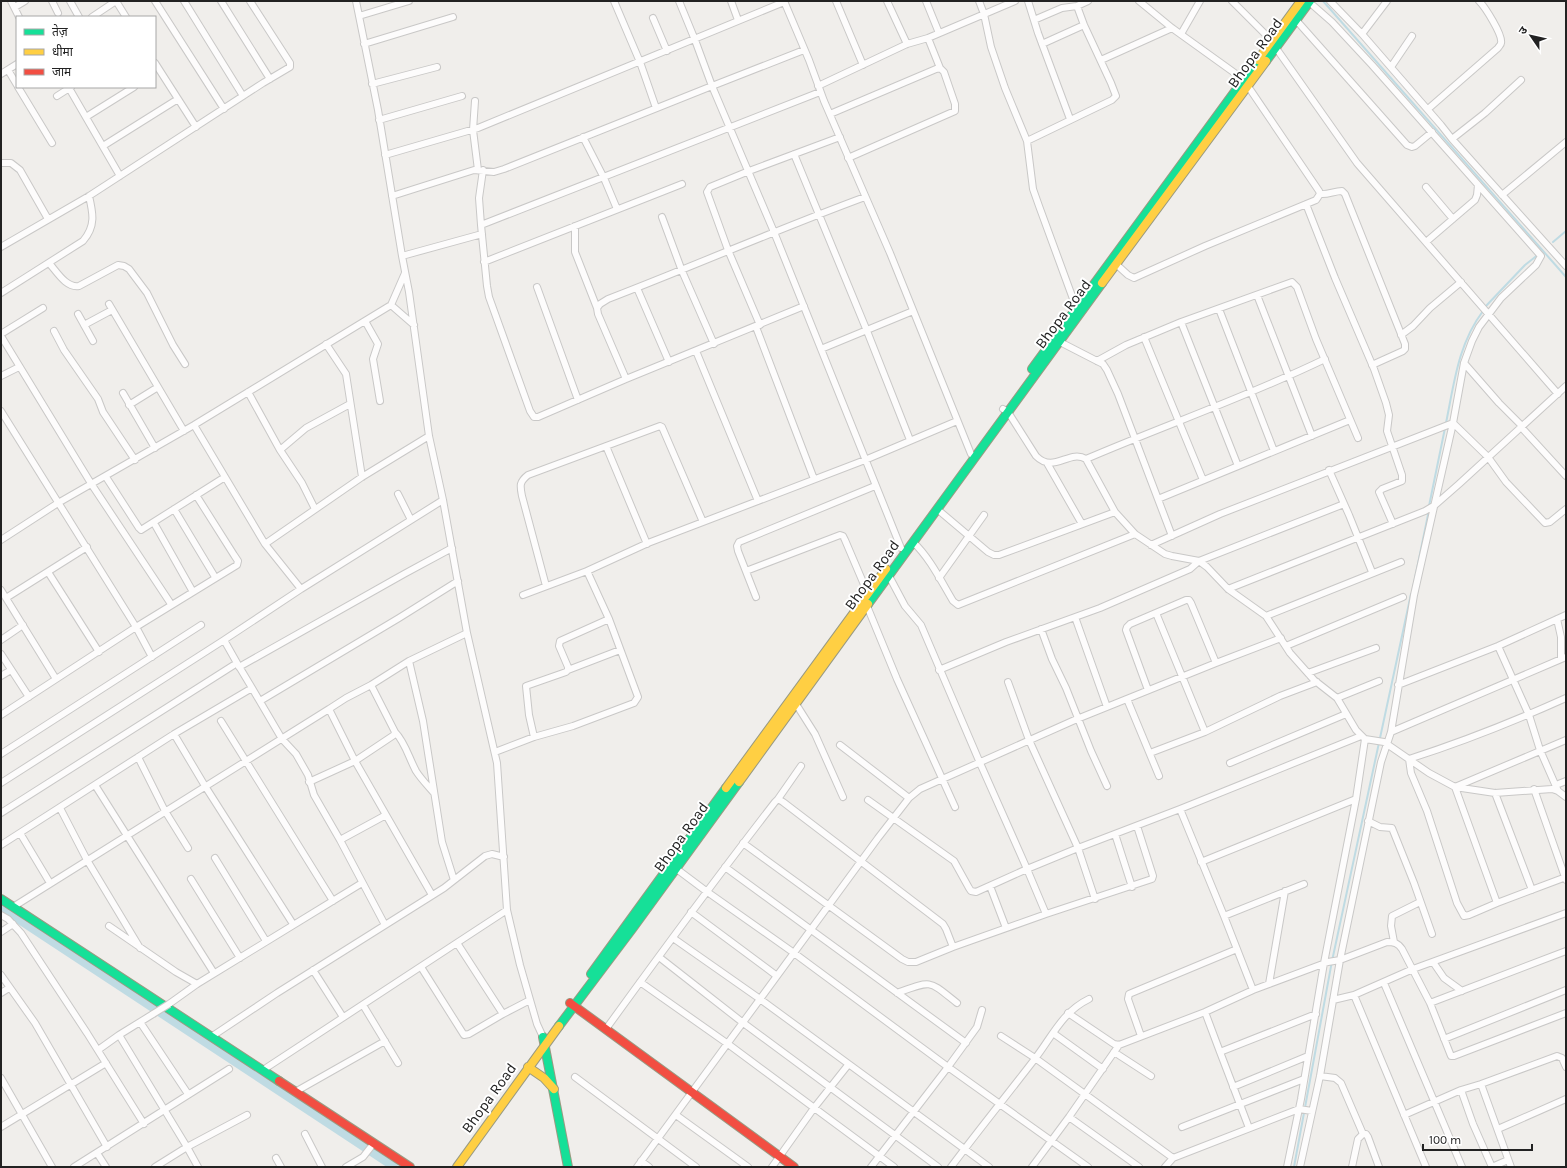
<svg xmlns="http://www.w3.org/2000/svg" width="1567" height="1168" font-family="Karla,'Noto Sans Devanagari',sans-serif">
<style>
.lines{fill:none;stroke-linecap:round;stroke-linejoin:round}
.stream{stroke:#bfdbe3;stroke-width:2}
.canal{stroke:#bfdbe3;stroke-width:8}
.street-casing{stroke:#c9c8c7;stroke-width:8}
.fast-casing{stroke:#999a82;stroke-width:10}
.slow-casing{stroke:#999a82;stroke-width:10}
.jam-casing{stroke:#999a82;stroke-width:10}
.street{stroke:#fdfcfc;stroke-width:6}
.fast{stroke:#16e098;stroke-width:8}
.slow{stroke:#ffcf43;stroke-width:8}
.jam{stroke:#f24e42;stroke-width:8}
.street-bridge-casing{stroke:#c9c8c7;stroke-width:8;stroke-linecap:butt}
.street-bridge{stroke:#fdfcfc;stroke-width:6}
.labels{text-anchor:middle;dominant-baseline:central;stroke-width:4;stroke-linejoin:round;paint-order:stroke}
.street-label{font-size:15px;fill:#222;stroke:#fff}
</style>
<rect width="100%" height="100%" fill="#f0eeeb"/>
<g class="lines">
<!-- stream -->
<path class="stream" d="M 1323,1 L 1566,277
M 1553,242 L 1566,231
M 1485,307 L 1525,265 L 1539,254
M 1446,423 C 1454,384 1458,344 1483,311
M 1429,506 L 1445,428
M 1413,588 L 1429,510
M 1294,1167 L 1332,961 L 1411,594"/>
<!-- canal -->
<path class="canal" d="M 1,908 L 394,1167"/>
<defs>
<path id="street" d="M 11,1 L 19,17
M 52,1 L 58,13
M 70,1 L 79,17
M 116,1 L 126,17
M 155,1 L 224,109
M 184,1 L 243,96
M 221,1 L 270,79
M 356,1 L 378,110 L 402,256 L 409,292 L 429,436 L 443,500 L 467,633 L 497,763 L 507,910 L 520,965 L 537,1024 L 543,1037
M 614,1 L 640,62 L 656,108
M 731,1 L 738,20
M 784,1 L 809,60 L 824,101 L 890,253 L 971,454
M 836,1 L 863,65
M 887,1 L 907,44
M 926,1 L 939,33
M 979,1 L 984,14 L 991,47 L 1005,88 L 1027,141 L 1033,189 L 1039,206 L 1076,307
M 1028,1 L 1038,33 L 1070,119
M 1232,1 L 1271,40
M 1330,1 L 1362,34 L 1441,125 L 1452,139 L 1566,266
M 15,7 L 25,1
M 359,16 L 409,1
M 92,17 L 116,1
M 653,18 L 667,51
M 1034,20 L 1062,8 L 1077,6 L 1088,1
M 1296,20 L 1407,145 L 1412,147 L 1415,146 L 1432,132
M 1181,34 L 1200,1
M 1362,34 L 1387,1
M 928,38 L 940,68
M 364,44 L 453,17
M 1042,44 L 1084,25
M 1276,48 L 1357,163 L 1558,394
M 804,50 L 712,86 L 774,232 L 901,548
M 1101,60 L 1172,28
M 155,63 L 196,127
M 1391,67 L 1412,36
M 8,70 L 17,85
M 1,74 L 17,64
M 372,84 L 437,67
M 818,86 L 907,44 L 928,38 L 1015,1
M 18,87 L 52,143
M 69,88 L 120,176
M 57,96 L 71,87
M 475,101 L 473,130 L 478,170
M 1428,109 L 1498,48 C 1499,46 1501,45 1501,43 C 1503,35 1485,7 1479,1
M 830,114 L 936,69 L 940,68 L 944,72 L 955,104 L 955,111 L 848,158
M 86,117 L 134,87
M 379,120 L 462,96
M 583,137 L 604,178 L 617,209
M 1452,139 L 1485,113 L 1521,80
M 1027,141 L 1112,100 L 1116,96 L 1111,83 L 1084,25 L 1077,6
M 103,146 L 178,99
M 794,154 L 867,331 L 910,440
M 385,155 L 478,128 L 784,2
M 1,163 L 11,163 L 20,170 L 48,219
M 1426,187 L 1453,219
M 1320,194 C 1328,195 1334,191 1342,191 L 1345,194 L 1405,344 L 1405,349 L 1403,351 L 1372,365
M 1502,195 L 1566,142
M 392,196 L 474,170 L 494,172 L 504,169 L 712,86 L 695,40 L 679,1
M 1306,204 L 1335,278 L 1374,369 L 1386,403 L 1389,415 L 1387,431 L 1402,475 L 1402,481 L 1382,489 L 1379,492 L 1393,524
M 662,217 L 682,271 L 714,344
M 481,225 L 479,198 L 483,170
M 575,226 L 575,252 L 597,308
M 1426,242 L 1475,200 L 1477,195 L 1478,185
M 1,247 L 89,196 L 263,83 L 290,67 L 290,63 L 250,1
M 402,256 L 482,234
M 484,262 L 682,184
M 49,263 C 57,272 66,288 79,286 L 118,265 L 124,266 L 129,269 L 147,293 L 173,345 L 185,364
M 1117,265 L 1128,275 L 1134,278 L 1205,246 L 1316,200 L 1320,194 L 1319,191 L 1243,79 L 1172,28 L 1139,1
M 405,273 L 391,305 L 414,325
M 537,287 L 578,400
M 637,288 L 669,362
M 1,293 L 83,241 C 96,226 93,213 89,196
M 1257,295 L 1312,436
M 109,304 L 184,431
M 804,306 L 626,379 L 538,417 L 534,417 L 530,411 L 489,297 L 487,286 L 481,225 L 820,92
M 1219,309 L 1274,451
M 78,314 L 93,341
M 365,321 L 378,344 L 373,359 L 380,401
M 1181,322 L 1238,466
M 84,325 L 112,310
M 760,325 L 728,250 L 707,192 L 710,187 L 749,171 L 840,137
M 756,327 L 814,479
M 54,331 L 64,350 L 98,399 L 103,412 L 135,460
M 1,334 L 43,308
M 1401,335 L 1413,326 L 1430,308 L 1461,282
M 1,336 L 92,485 L 171,604
M 1144,337 L 1203,480
M 1060,342 L 1097,361 L 1103,364 L 1107,370 L 1118,394 L 1172,536
M 326,344 L 346,374 L 362,477
M 821,349 L 913,311
M 696,351 L 758,501
M 1097,361 L 1126,345 L 1181,322 L 1292,282 L 1297,287 L 1316,339 L 1358,438
M 1464,363 L 1499,403 L 1522,426
M 1,376 L 19,367
M 626,379 L 598,314 L 597,308 L 600,304 L 608,299 C 694,266 778,229 865,197
M 248,392 L 280,450
M 123,393 L 155,448
M 129,405 L 158,387
M 1003,409 L 1008,412 L 1036,456 C 1054,474 1069,449 1086,459 L 1115,512 L 1135,534 L 1165,554 L 1172,556 L 1199,561 L 1207,567 L 1228,589 L 1266,616 L 1290,653 L 1314,680 L 1337,698 L 1356,730 L 1365,739 L 1384,742 L 1429,773 L 1455,787 L 1495,793 L 1552,789 L 1558,791 L 1566,797
M 1,411 L 136,627 L 152,657
M 194,425 L 225,477
M 1521,427 L 1566,476
M 606,446 L 647,544
M 1086,459 C 1165,425 1247,397 1325,359
M 1047,463 L 1082,524
M 1329,470 L 1349,515 L 1372,572
M 106,477 L 139,528 L 141,530 L 225,477 L 265,544 L 362,477 L 429,436
M 398,494 L 411,520
M 1158,499 L 1350,420
M 174,509 L 215,577
M 315,509 L 302,483 L 280,450 L 306,428 L 350,404
M 937,509 L 988,552 L 994,555 L 999,555 L 1115,512
M 703,522 L 865,460 L 957,421
M 154,523 L 193,592
M 1,540 L 58,503 L 194,425 L 391,305
M 913,542 C 930,558 941,581 953,601 L 958,605 L 1135,534
M 265,544 L 301,589
M 1151,545 L 1220,514 L 1453,423 L 1488,457 L 1506,482 L 1545,523 L 1550,522 L 1566,509
M 746,571 L 840,535 L 843,536 L 845,540 L 868,594
M 48,572 L 99,652
M 889,576 L 905,606 L 921,625 L 980,763 L 1027,869 L 1046,914 L 953,947
M 939,578 L 984,515
M 546,586 L 522,496 C 520,486 519,482 528,475 L 660,426 L 662,427 L 703,522 L 648,543 L 587,571
M 1228,589 L 1425,511 L 1435,505 L 1459,484 L 1566,386
M 1,590 L 56,679
M 756,597 L 738,551 L 737,546 L 739,542 L 875,486
M 6,598 L 87,547
M 867,606 L 897,679 L 955,807
M 1156,613 L 1205,732
M 1266,616 L 1401,562
M 1075,617 L 1107,707
M 1557,619 L 1561,637 L 1561,659
M 1041,629 L 1052,659 L 1066,688 L 1091,751 L 1107,786
M 1,640 L 23,625
M 224,640 L 301,589 L 443,500
M 1286,646 L 1403,597
M 1498,646 L 1529,715 L 1540,750 L 1558,791
M 1,654 L 29,697
M 239,667 L 404,574 L 452,548
M 568,670 L 620,650
M 939,670 L 1006,642 L 1100,608 L 1190,569 L 1199,561 L 1344,504
M 1308,673 L 1376,648
M 1,676 L 11,670
M 1008,682 L 1029,740 L 1078,848 L 1095,899
M 1398,685 L 1498,646 L 1566,615
M 252,688 L 282,739 L 296,754 L 308,775 L 314,795 L 340,840 L 385,925
M 1148,690 L 1126,630 L 1127,627 L 1130,624 L 1186,600 L 1189,600 L 1191,603 L 1216,663
M 1337,698 L 1379,681
M 1566,698 C 1515,721 1462,742 1409,759 L 1411,773 L 1427,811 L 1457,903 L 1464,916 L 1469,915 L 1497,903 L 1566,877
M 1127,699 L 1159,776
M 260,701 L 399,618 L 458,581
M 796,704 L 815,734 L 843,797
M 329,709 L 346,698 L 371,685 L 409,661
M 1,715 L 136,627 L 237,565 L 238,561 L 234,555 L 196,495
M 221,721 L 333,901
M 395,732 C 405,742 409,758 416,771 C 421,779 428,786 434,793
M 1391,732 L 1566,657
M 174,734 L 205,786 L 293,924
M 534,737 L 529,715 L 526,686 L 566,672 L 568,670 L 568,667 L 559,646 L 560,641 L 609,619
M 840,745 L 909,798
M 495,752 L 534,737 L 573,726 L 634,703 L 638,697 L 609,619 L 587,571 L 523,595
M 1150,753 L 1205,732 L 1280,696 L 1317,682
M 1,754 L 201,625
M 138,757 L 165,811 L 188,848
M 1230,763 L 1346,714
M 309,782 L 355,761 L 394,735 L 395,732 L 371,685
M 1,783 L 224,640 L 237,663
M 95,785 L 214,973
M 1556,785 L 1566,781
M 1534,789 L 1566,880
M 1495,793 L 1532,890
M 778,799 L 801,766
M 868,800 L 954,861 L 969,888 L 971,891 L 976,892 L 1027,869 L 1078,848 L 1180,809 L 1361,736
M 60,808 L 87,860 L 140,948
M 1180,809 L 1224,916 L 1253,990
M 1,813 L 237,663 L 252,688 L 174,734 L 1,845
M 1368,821 L 1380,827 L 1392,828 L 1414,883 L 1432,934
M 20,833 L 50,883
M 1115,834 L 1132,887
M 340,840 L 386,815
M 215,858 L 266,941
M 1201,862 L 1356,799
M 674,867 L 706,891 L 794,953 L 948,1067 L 871,1167
M 725,867 L 966,1043
M 191,879 L 240,958
M 454,880 L 442,842 L 423,721 L 409,661 L 467,633
M 990,886 L 1006,928
M 1497,903 L 1455,787 L 1566,740
M 13,907 L 329,709 L 355,761 L 432,895
M 691,912 L 777,976
M 1046,914 L 1152,879 L 1153,876 L 1137,826
M 1,915 L 8,919 L 21,933 L 87,1033 L 144,1124
M 1224,916 L 1304,884
M 109,926 L 176,972 L 197,984
M 1,932 L 13,924
M 673,938 L 760,999 L 989,1167
M 1394,942 L 1391,926 L 1392,916 L 1420,902
M 457,943 L 503,1014 L 530,1000
M 659,957 L 742,1022 L 938,1167
M 1433,962 L 1444,978 L 1462,991
M 421,967 L 464,1035 L 469,1034 L 503,1014
M 313,970 L 343,1017
M 1,975 L 35,1023 L 107,1147
M 640,982 L 728,1044 L 894,1167
M 1384,983 L 1462,1167
M 1269,984 L 1285,891
M 1,993 L 9,988
M 897,993 C 933,980 928,980 957,1003
M 1354,995 L 1426,1167
M 1333,1000 L 1354,995 L 1413,969 L 1566,913
M 1430,1003 L 1566,951
M 169,1004 L 197,984 L 362,883
M 363,1005 L 398,1063
M 982,1010 L 977,1027 L 948,1067 L 1088,1167
M 1205,1012 L 1220,1052
M 1068,1013 L 1114,1044 L 1119,1045 L 1205,1012 L 1253,990 L 1328,962 L 1340,960 L 1387,942 C 1394,942 1398,943 1402,949 L 1430,1003 L 1451,1056 L 1454,1056 L 1566,1013
M 153,1014 L 119,1035 L 187,1147 L 198,1167
M 140,1022 L 188,1094
M 606,1029 C 661,953 717,877 775,802 L 778,799 L 783,802 L 943,924 L 946,929 L 953,947 L 916,962 L 908,962 L 902,959 L 743,843
M 1053,1033 L 1103,1069
M 1001,1036 L 1035,1058 L 1173,1158
M 1141,1036 L 1128,999 L 1129,994 L 1237,949
M 211,1037 L 277,993 L 444,888 L 485,856 L 492,854 L 504,857
M 1444,1039 L 1566,990
M 98,1050 L 119,1035
M 1114,1052 L 1151,1076
M 263,1070 L 507,910
M 1320,1076 L 1335,1078 L 1341,1083 L 1363,1134
M 575,1077 L 696,1167
M 1,1078 L 52,1167
M 1481,1084 L 1511,1167
M 1233,1087 L 1308,1056
M 1461,1090 L 1473,1124 L 1492,1167
M 295,1092 L 385,1041
M 676,1115 L 748,1167
M 1404,1115 L 1461,1090 L 1481,1084 L 1557,1056 L 1562,1058 L 1566,1067
M 1069,1117 L 1139,1167
M 1,1127 L 106,1063
M 1182,1127 L 1304,1079
M 1249,1128 L 1220,1052 L 1316,1014
M 1498,1129 L 1566,1099
M 305,1134 L 322,1167
M 97,1153 L 106,1167
M 276,1158 L 281,1167
M 641,1161 L 649,1167
M 74,1167 L 229,1069
M 155,1167 L 187,1147 L 247,1115
M 346,1167 L 363,1157 L 374,1143
M 637,1167 L 878,838 L 909,798 L 920,789 L 1077,719 L 1216,663 L 1281,638
M 772,1167 L 814,1108 L 848,1065
M 951,1167 C 978,1131 1007,1095 1034,1060 C 1052,1037 1062,1012 1089,999
M 1032,1167 L 1069,1117 L 1119,1045
M 1165,1167 L 1173,1158 L 1299,1109 L 1312,1111
M 1287,1167 L 1301,1099 L 1324,963 L 1356,799 L 1365,739
M 1300,1167 L 1320,1076 L 1340,960 L 1381,762 L 1391,732 L 1414,595 L 1453,423 L 1464,363 L 1472,341 L 1479,327 L 1501,298 L 1536,265 L 1541,256 L 1372,65 L 1332,22 L 1308,1
M 1352,1167 L 1358,1139 L 1363,1134 L 1366,1134 L 1368,1137 L 1379,1167
M 1492,1167 L 1508,1160"/>
<path id="fast" d="M 1266,61 L 1310,1
M 1032,369 L 1258,60
M 868,604 L 1102,283
M 1,899 L 279,1081
M 591,974 L 726,788
M 559,1026 L 632,929 L 739,782
M 543,1037 L 568,1167"/>
<path id="slow" d="M 1258,60 L 1301,1
M 1102,283 L 1266,61
M 739,782 L 868,604
M 726,788 L 886,569
M 528,1067 L 544,1078 L 554,1089
M 457,1167 L 559,1026"/>
<path id="jam" d="M 570,1003 L 794,1167
M 279,1081 L 410,1167"/>
</defs>
<!-- street casing -->
<use href="#street" class="street-casing"/>
<!-- fast casing -->
<use href="#fast" class="fast-casing"/>
<!-- slow casing -->
<use href="#slow" class="slow-casing"/>
<!-- jam casing -->
<use href="#jam" class="jam-casing"/>
<!-- street -->
<use href="#street" class="street"/>
<!-- fast -->
<use href="#fast" class="fast"/>
<!-- slow -->
<use href="#slow" class="slow"/>
<!-- jam -->
<use href="#jam" class="jam"/>
<defs>
<path id="street-bridge" d="M 153,1014 L 169,1004"/>
</defs>
<!-- street-bridge casing -->
<use href="#street-bridge" class="street-bridge-casing"/>
<!-- street-bridge -->
<use href="#street-bridge" class="street-bridge"/>
</g>
<g class="labels">
<!-- street labels -->
<g class="street-label">
<text transform="translate(1255 53) rotate(-54)">Bhopa Road</text>
<text transform="translate(1063 314) rotate(-53)">Bhopa Road</text>
<text transform="translate(872 575) rotate(-54)">Bhopa Road</text>
<text transform="translate(681 837) rotate(-54)">Bhopa Road</text>
<text transform="translate(489 1098) rotate(-54)">Bhopa Road</text>
</g>
</g>
<!-- border -->
<rect width="1567" height="1168" fill="none" stroke="#222222" stroke-width="4"/>
<!-- legend -->
<rect x="16" y="16" width="140" height="72" fill="#ffffff" stroke="#a7a7a7"/>
<rect x="24" y="29" width="20" height="6" fill="#16e098" stroke="#a7a7a7"/>
<text x="52" y="36" font-size="12" fill="#222222">तेज़</text>
<rect x="24" y="49" width="20" height="6" fill="#ffcf43" stroke="#a7a7a7"/>
<text x="52" y="56" font-size="12" fill="#222222">धीमा</text>
<rect x="24" y="69" width="20" height="6" fill="#f24e42" stroke="#a7a7a7"/>
<text x="52" y="76" font-size="12" fill="#222222">जाम</text>
<!-- north arrow -->
<g transform="translate(1531 36) rotate(304)" stroke="#ffffff" stroke-width="3" paint-order="stroke">
<path d="M0-3L7 15L0 10L-7 15Z" fill="#222222"/>
<text y="-6" font-size="11" font-weight="bold" text-anchor="middle" fill="#222222">उ</text>
</g>
<!-- scale -->
<path d="M1423 1144v6h109v-6" fill="none" stroke="#222222" stroke-width="2"/>
<text x="1429" y="1144" font-size="12" fill="#222222" stroke="#ffffff" stroke-width="3" paint-order="stroke">100 m</text>
</svg>
